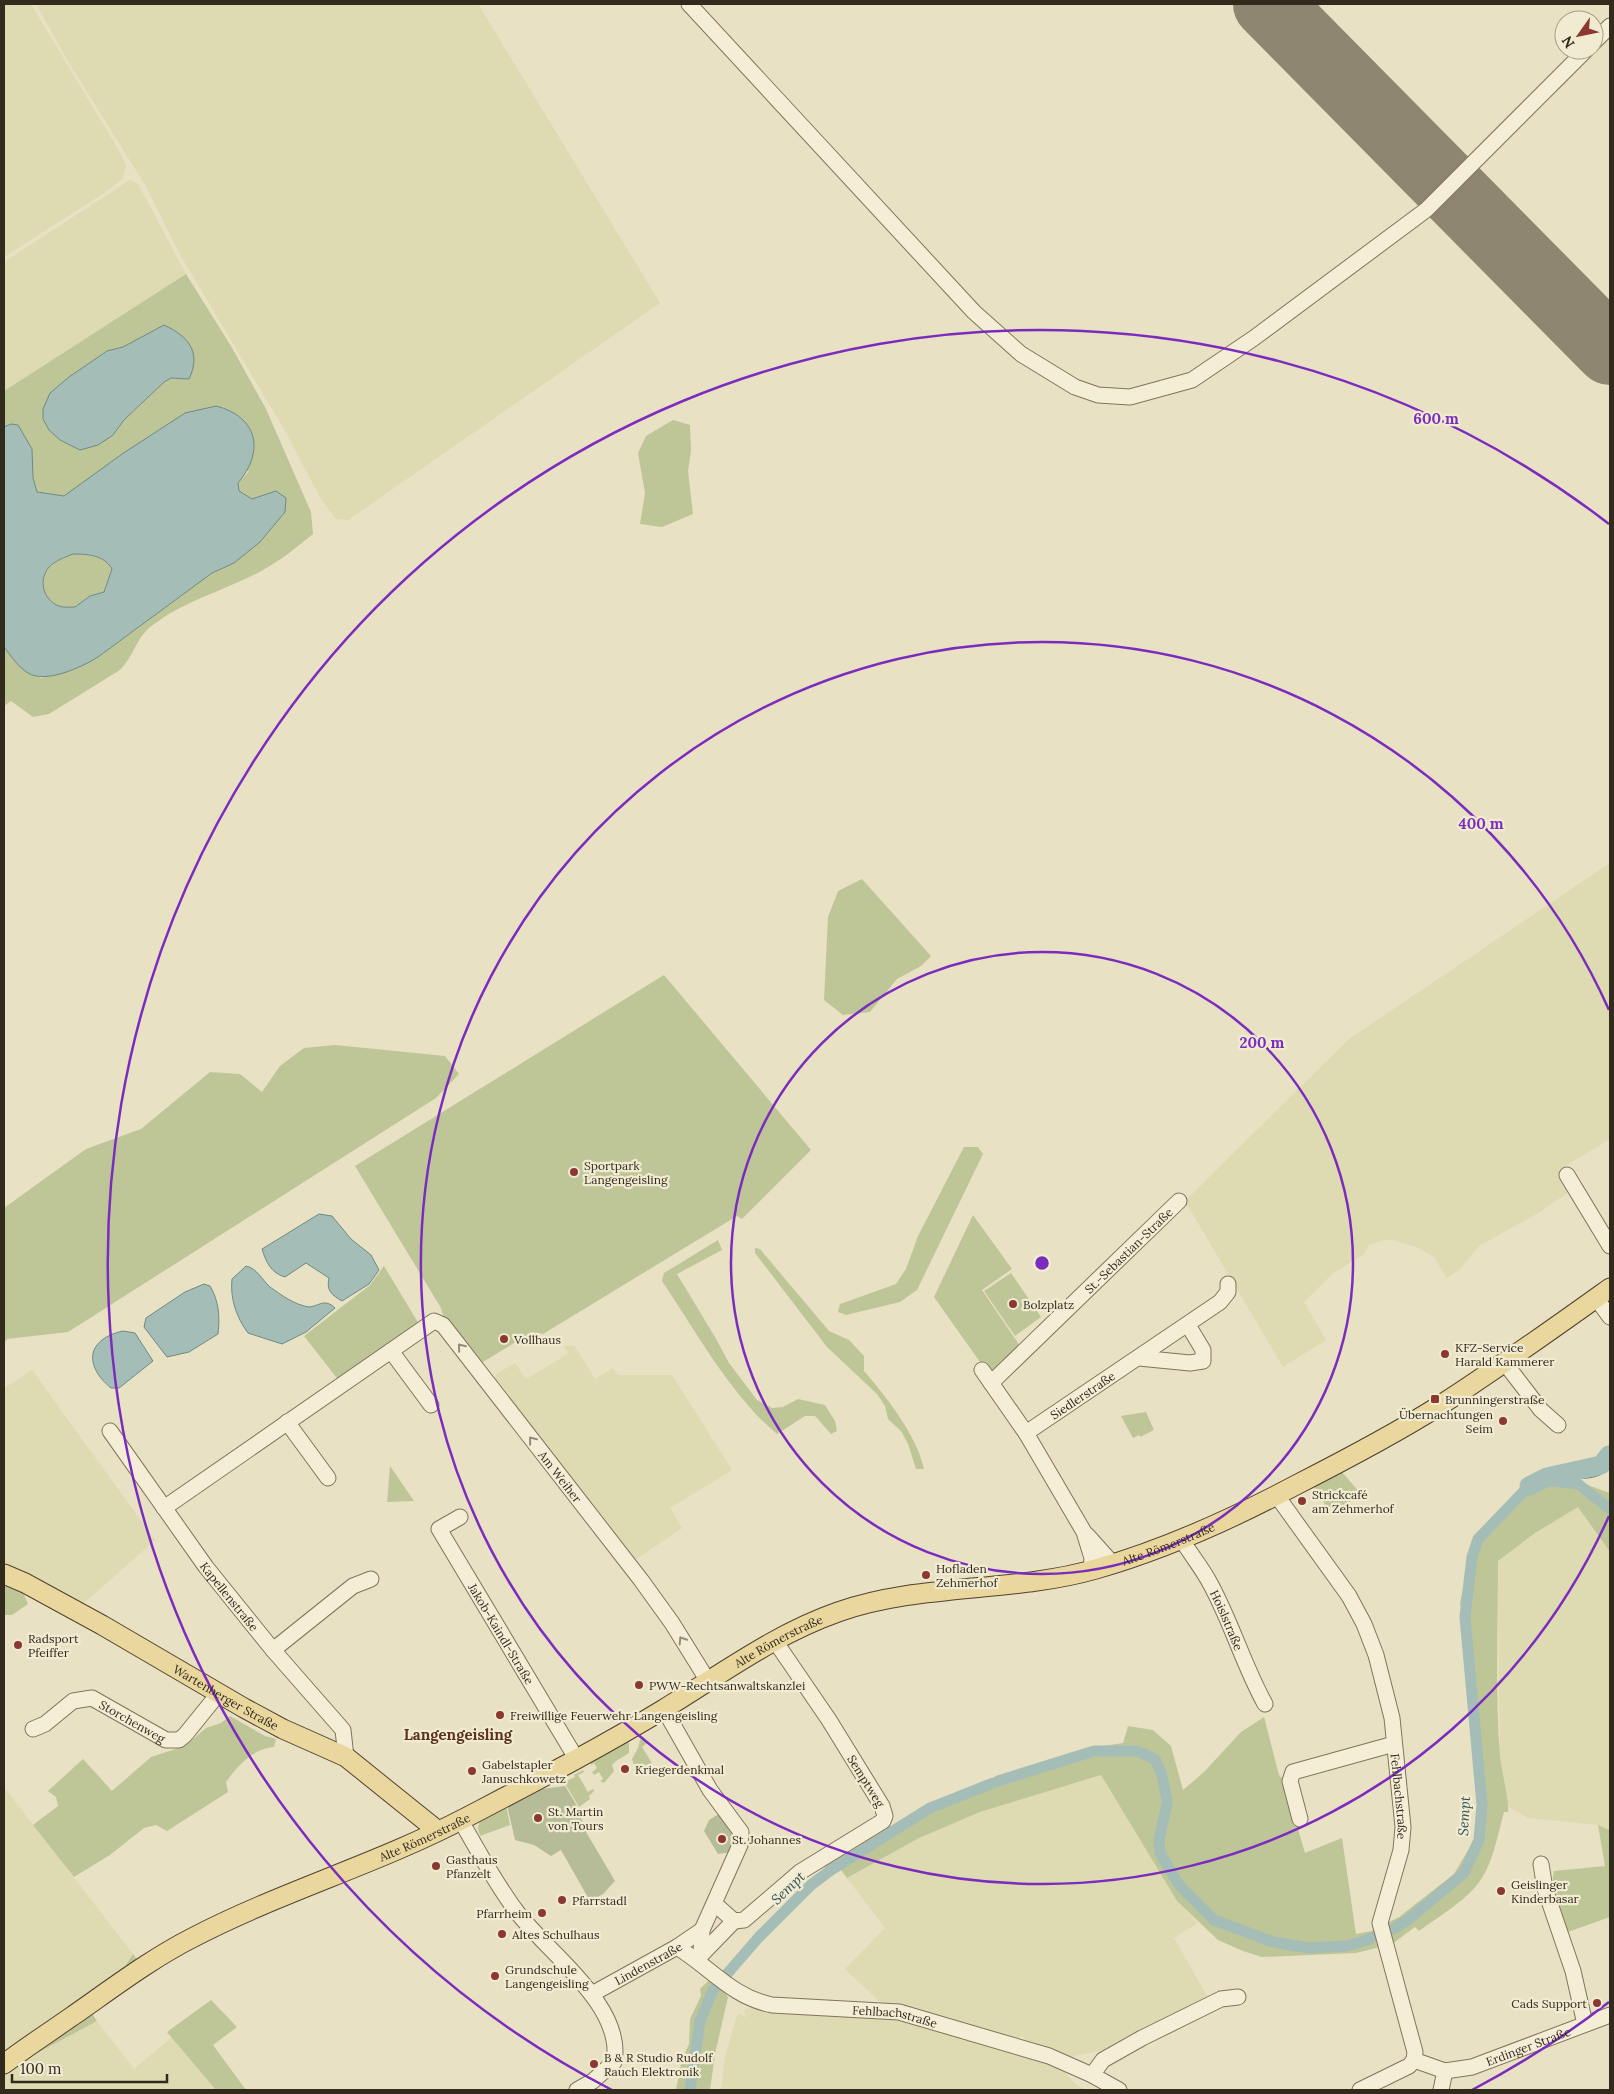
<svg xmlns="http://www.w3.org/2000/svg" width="1614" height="2094" font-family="Lora,serif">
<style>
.farmland{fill:#dedab2}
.green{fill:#bec698;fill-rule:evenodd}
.cemetery{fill:#b5bc97}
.water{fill:#a5bdb7;stroke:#6d8a84;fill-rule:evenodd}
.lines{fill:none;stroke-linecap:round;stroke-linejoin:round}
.canal{stroke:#a5bdb7;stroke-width:11}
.river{stroke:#a5bdb7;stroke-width:19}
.runway{stroke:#8e8670;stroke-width:70}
.minor-casing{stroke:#82735c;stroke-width:17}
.major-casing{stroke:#504130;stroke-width:21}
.minor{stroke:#f5eed6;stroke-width:15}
.major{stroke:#e9d79e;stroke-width:19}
.oneway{stroke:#948c7a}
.ring{fill:none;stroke:#7b2cbf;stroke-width:2.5}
.poi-dot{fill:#8b3732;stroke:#f1ebd2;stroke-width:2}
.labels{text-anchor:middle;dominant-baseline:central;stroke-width:4.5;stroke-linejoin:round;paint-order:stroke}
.poi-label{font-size:12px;fill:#332a1e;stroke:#f1ebd2;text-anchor:start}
.street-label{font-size:12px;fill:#332a1e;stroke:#f1ebd2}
.water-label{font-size:14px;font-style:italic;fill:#2f5152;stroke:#f1ebd2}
.quarter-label{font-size:15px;font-weight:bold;fill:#5c3222;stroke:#f1ebd2}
.centre{fill:#7b2cbf;stroke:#f1ebd2;stroke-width:2.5}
.ring-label{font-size:15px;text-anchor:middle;font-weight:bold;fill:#7b2cbf;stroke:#f1ebd2;stroke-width:4.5;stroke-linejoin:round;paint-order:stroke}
</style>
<rect width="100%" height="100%" fill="#e9e1c3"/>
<!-- farmland -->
<path class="farmland" d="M 4,4 L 31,4 L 121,154 L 126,167 L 122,179 L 104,193 L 4,257 Z
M 36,4 L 478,4 L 660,303 L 348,520 L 336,519 L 321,499 L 284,429 L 182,258 L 144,183 L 69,63 Z
M 130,180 L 138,184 L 186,274 L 4,391 L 4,262 Z
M 1610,863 L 1610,1139 L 1559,1170 L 1570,1189 L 1566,1194 L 1540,1212 L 1479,1246 L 1460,1269 L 1447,1278 L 1434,1257 L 1416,1247 L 1392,1240 L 1384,1240 L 1369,1245 L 1364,1254 L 1332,1274 L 1304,1302 L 1326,1340 L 1283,1367 L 1185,1201 L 1349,1039 Z
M 574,1345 L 595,1379 L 613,1368 L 618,1375 L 672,1375 L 732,1470 L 670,1508 L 682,1528 L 632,1562 L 497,1384 L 495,1377 L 498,1373 L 515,1363 L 526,1379 L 568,1354 L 564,1346 Z
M 32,1370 L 155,1540 L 81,1606 L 4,1567 L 4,1388 Z
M 1578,1507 L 1610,1552 L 1610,1830 L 1598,1825 L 1528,1818 L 1509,1807 L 1505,1796 L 1500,1756 L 1497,1561 L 1535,1533 Z
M 1101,1775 L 1177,1901 L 1198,1923 L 1174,1938 L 1207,1996 L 1103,2050 L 1069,2057 L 1026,2043 L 1024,2037 L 1021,2036 L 1016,2040 L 903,2006 L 880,2002 L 845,1969 L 885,1928 L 847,1878 L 919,1838 L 980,1812 Z
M 4,1787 L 133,1954 L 125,1966 L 4,2052 Z
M 752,2007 L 760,2011 L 896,2019 L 1045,2062 L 1063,2070 L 1075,2084 L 1086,2090 L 721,2090 L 725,2058 L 736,2018 L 740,2013 L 746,2018 L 744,2010 Z
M 97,2021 L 134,2069 L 172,2037 L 216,2090 L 4,2090 L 4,2077 L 30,2057 Z"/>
<!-- green -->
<path class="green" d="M 186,274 L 231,346 L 266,409 L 311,512 L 313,534 C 297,547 281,560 263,570 C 227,590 179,602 148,629 C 136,640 132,658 120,670 L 49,714 L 33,717 L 11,701 L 4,706 L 4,647 L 12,657 L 41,678 L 98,657 L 212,573 L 234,563 L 260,542 L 285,512 L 276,491 L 252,499 L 239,491 L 238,483 L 249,471 L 85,482 L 64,496 L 37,492 L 33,478 L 32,449 L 11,424 L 4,427 L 4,391 ZM 164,325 L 180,379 L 171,378 L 164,382 L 124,420 L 113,435 L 69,377 L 107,351 L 123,347 Z
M 673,420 L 690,425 L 691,450 L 688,471 L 693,514 L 662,527 L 640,524 L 645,493 L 638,453 L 646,436 Z
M 73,554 C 88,554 104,555 112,569 L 104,592 L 90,596 L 75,607 C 70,607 64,608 59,606 C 43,600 38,580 49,567 C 56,561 65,557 73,554 Z
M 862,879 L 931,956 L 921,966 L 897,979 L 870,1012 L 843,1015 L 824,1000 L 828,917 L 838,891 Z
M 664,975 L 811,1150 L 742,1219 L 737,1216 L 543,1334 L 532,1332 L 478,1365 L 444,1319 L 441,1308 L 355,1166 Z
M 335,1045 L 445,1056 L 459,1074 L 436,1098 L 68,1332 L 7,1339 L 4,1343 L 4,1208 L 86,1149 L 141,1129 L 210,1072 L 240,1074 L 262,1092 L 280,1066 L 304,1048 Z
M 964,1147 L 978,1147 L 983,1154 L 917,1290 L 900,1302 L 846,1315 L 838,1312 L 840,1304 L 896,1284 L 906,1269 L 918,1236 Z
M 973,1215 L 1012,1269 L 982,1290 L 1022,1349 L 997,1373 L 987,1372 L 934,1297 Z
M 718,1240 L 722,1250 L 677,1274 L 715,1337 L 729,1363 L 757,1400 L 772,1408 L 783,1407 L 798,1399 L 825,1405 L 835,1421 L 837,1431 L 831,1434 L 815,1416 L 805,1416 L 777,1434 C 732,1397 695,1330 662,1281 L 664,1273 Z
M 755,1248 L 760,1249 L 829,1331 L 849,1340 L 864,1356 L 864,1371 C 886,1396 917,1436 924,1469 L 916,1469 L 908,1444 L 901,1431 L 888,1419 L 885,1406 L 877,1394 L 827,1347 L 755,1253 Z
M 384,1266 L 419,1324 L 340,1382 L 304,1336 L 370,1285 Z
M 1011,1273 L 1041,1317 L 1015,1336 L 984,1291 Z
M 1146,1412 L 1154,1430 L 1140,1437 L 1139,1435 L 1133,1438 L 1121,1416 Z
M 390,1466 L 414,1501 L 387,1502 Z
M 1548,1471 L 1610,1493 L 1610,1552 L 1578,1507 L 1535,1533 L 1498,1561 C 1498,1626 1495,1692 1500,1756 C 1501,1767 1510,1806 1508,1812 L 1504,1812 C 1498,1833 1494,1859 1482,1878 C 1468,1900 1439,1916 1419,1931 L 1415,1927 L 1392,1944 L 1356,1953 L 1262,1957 L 1243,1951 L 1218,1940 L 1177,1901 L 1101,1775 L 980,1812 L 919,1838 L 847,1878 L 841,1870 L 823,1867 L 921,1808 L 1016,1771 L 1090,1748 L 1123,1743 L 1128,1726 L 1153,1730 L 1171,1746 L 1183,1790 L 1204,1772 L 1241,1732 L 1264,1717 L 1279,1775 L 1284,1781 L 1305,1853 L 1342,1838 L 1356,1934 L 1372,1931 L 1399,1917 L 1454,1874 L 1474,1840 L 1483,1792 L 1472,1657 L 1460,1603 L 1470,1554 L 1526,1484 Z
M 1342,1472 L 1361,1494 L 1337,1510 L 1326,1506 L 1314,1487 Z
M 4,1579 L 20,1586 L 28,1604 L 12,1615 L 4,1615 Z
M 230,1716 L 265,1736 L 276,1739 L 274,1747 C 254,1748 237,1766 226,1782 L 228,1792 L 167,1831 L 156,1825 L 144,1828 L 110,1855 L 74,1877 L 33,1825 L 58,1806 L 56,1797 L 48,1791 L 83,1759 L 112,1791 L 151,1757 L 185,1746 L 206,1728 L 221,1723 Z
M 643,1737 L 647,1743 L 642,1747 L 652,1763 L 635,1768 L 632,1759 L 638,1748 L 640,1740 Z
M 625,1741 L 629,1743 L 629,1753 L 616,1761 L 612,1765 L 614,1771 L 604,1783 L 600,1781 L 603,1779 L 599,1772 L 594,1775 L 592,1772 L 597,1768 L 594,1763 L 591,1765 L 591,1761 Z
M 583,1770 L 584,1772 L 578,1775 L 588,1792 L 593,1789 L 594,1791 L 589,1796 L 590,1799 L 579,1807 L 564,1782 L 575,1777 L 574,1775 Z
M 506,1805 L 510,1825 L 480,1836 L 478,1828 L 480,1819 Z
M 1598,1825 L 1610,1830 L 1610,1917 L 1565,1933 L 1551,1890 L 1554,1871 L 1605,1866 Z
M 133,1954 L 140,1963 L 4,2055 L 4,2052 L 125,1966 Z
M 709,1980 L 722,1989 L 728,1997 L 715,2054 L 710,2090 L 676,2090 L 682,2059 L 689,2044 L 690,2019 L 701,1996 L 700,1989 Z
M 211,2000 L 237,2027 L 213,2045 L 246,2090 L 216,2090 L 167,2032 Z
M 90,2011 L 97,2021 L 30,2057 L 4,2077 L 4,2070 Z"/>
<!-- cemetery -->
<path class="cemetery" d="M 565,1786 L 577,1806 L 586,1832 L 615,1881 L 603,1894 L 590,1901 L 561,1850 L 551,1856 L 534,1845 L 515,1840 L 507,1805 L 534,1790 Z
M 719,1814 L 735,1833 L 732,1852 L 718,1854 L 704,1831 L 709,1820 Z"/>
<!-- water -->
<path class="water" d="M 164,325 C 188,336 202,352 189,379 L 171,378 L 164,382 L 124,420 L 113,435 L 98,445 L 80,450 L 60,440 L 49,430 L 43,419 L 43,409 L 50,393 L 69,377 L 107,351 L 123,347 Z
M 216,406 C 258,417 265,451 238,483 L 239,491 L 252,499 L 276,491 L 286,498 L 285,512 L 260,542 L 234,563 L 212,573 L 98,657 C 82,667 46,684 28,673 C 19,668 10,655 4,647 L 4,427 L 11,424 L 18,425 L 32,449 L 33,478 L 37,492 L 64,496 L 122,454 L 185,413 ZM 73,554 C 88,554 104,555 112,569 L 104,592 L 90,596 L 75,607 C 70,607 64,608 59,606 C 43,600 38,580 49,567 C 55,561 65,557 73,554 Z
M 319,1214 L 332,1216 L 351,1239 L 371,1255 L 379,1270 L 369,1284 L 342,1301 C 332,1295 326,1291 329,1278 L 306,1263 L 285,1277 C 271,1273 266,1262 262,1249 Z
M 246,1266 C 258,1269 261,1279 270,1287 C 281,1295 295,1305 309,1307 C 319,1306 325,1298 335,1308 L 306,1332 L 282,1344 L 248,1333 C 236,1317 230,1298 232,1279 Z
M 204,1284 L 210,1286 C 219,1301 220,1317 218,1334 L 189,1352 L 167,1357 L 144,1327 L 146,1318 L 185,1292 Z
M 123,1331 L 135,1333 L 153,1361 L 119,1388 L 111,1388 C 83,1365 87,1339 123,1331 Z
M 1605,1448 L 1610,1456 L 1610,1468 C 1593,1484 1573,1477 1551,1476 L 1559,1470 L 1591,1462 Z"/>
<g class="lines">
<!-- canal -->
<path class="canal" d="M 998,1781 L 1094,1751 L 1137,1751 L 1155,1759 L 1162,1775 L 1167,1801
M 1167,1803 L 1159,1840 L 1160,1853 L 1179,1885 L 1214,1920 L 1273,1942 L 1309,1948 L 1346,1946 L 1364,1941 L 1395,1928 L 1409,1919 L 1464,1873 L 1479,1840 L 1482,1805 L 1465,1617 L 1472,1557 L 1478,1539 L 1529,1486 L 1552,1481 L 1578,1484 L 1610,1509
M 690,2090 L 700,2021 L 713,1990 L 759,1937 L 811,1885 L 831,1870 L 930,1808 L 993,1783"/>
<!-- river -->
<path class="river" d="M 1529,1486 L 1547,1477 L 1601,1465 L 1609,1455"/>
<!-- runway -->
<path class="runway" d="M 1268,4 L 1610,350"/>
<defs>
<g id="minor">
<path d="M 689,4 L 974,312 L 1021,354 L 1075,387 L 1098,395 L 1130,397 L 1192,380 L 1254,338 L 1426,210 L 1586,50"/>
<path d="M 1594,42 L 1610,26"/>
<path d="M 1567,1175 L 1610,1246"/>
<path d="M 1596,1298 L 1610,1317"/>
<path d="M 391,1351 L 431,1405"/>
<path d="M 1139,1358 L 1190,1363 L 1203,1361 L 1203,1350 L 1188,1325"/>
<path d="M 1504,1362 L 1541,1410 L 1558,1425"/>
<path d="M 982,1370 L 1026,1433 L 1084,1532 L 1092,1558 L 1091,1570"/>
<path id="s1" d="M 991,1383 L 1179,1201"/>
<path d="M 287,1422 L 328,1478"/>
<path id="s2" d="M 110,1431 L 206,1567 L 273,1650 L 343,1730 L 346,1757"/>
<path id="s3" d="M 1026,1433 L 1220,1302 L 1228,1292 L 1228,1284"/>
<path id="s4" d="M 1277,1496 L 1349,1596 L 1364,1624 L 1376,1655 L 1392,1718 L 1403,1827 L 1401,1850 L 1380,1923 L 1415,2052 L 1414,2060 L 1409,2066 L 1360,2090"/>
<path id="s5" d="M 164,1508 L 434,1321 L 443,1325 L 641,1580 L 672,1623 L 708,1681"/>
<path id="s6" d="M 460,1517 L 439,1529 L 576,1758"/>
<path d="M 1087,1535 L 1113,1564"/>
<path id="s7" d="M 1182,1540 C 1191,1555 1203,1569 1211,1585 C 1232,1624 1244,1666 1265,1704"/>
<path d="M 273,1650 L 353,1586 L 371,1579"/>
<path d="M 664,1709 L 710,1790 L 741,1832 L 740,1845 L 702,1930 L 701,1955"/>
<path id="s8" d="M 33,1729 L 45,1724 L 73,1701 L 92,1698 L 166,1740 L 179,1740 L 185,1735 L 219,1693"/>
<path d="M 1300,1819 L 1290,1781 L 1293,1772 L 1394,1744"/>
<path d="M 461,1821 C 479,1852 495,1883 517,1912 C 547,1952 625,2006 614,2062 L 593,2081 L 577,2090"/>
<path d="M 1541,1864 L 1545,1889 L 1573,1971 L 1585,2024"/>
<path d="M 734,1921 L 744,1920 L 800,1872 L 883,1821 L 885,1816 L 882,1806 L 829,1720 L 775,1641"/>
<path id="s9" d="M 677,1947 C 711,1968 732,1997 772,2005 L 899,2012 L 1049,2056 L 1092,2075 L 1119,2090"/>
<path d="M 699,1960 L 701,1955 L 734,1921 L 715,1904"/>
<path id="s10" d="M 592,1994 L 677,1947 L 702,1930"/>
<path id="s11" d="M 1414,2060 L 1445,2071 L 1472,2067 L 1610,2015"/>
<path d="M 1092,2075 L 1103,2060 L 1142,2038 L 1221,1999 L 1238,1997"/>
<path d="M 1441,2090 L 1445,2071"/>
</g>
<g id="major">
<path id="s12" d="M 4,1574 L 25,1583 L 102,1625 L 244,1708 L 283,1729 L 346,1757 L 438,1831"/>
<path id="s13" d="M 4,2064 C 25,2048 48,2033 71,2017 C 110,1990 149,1960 192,1938 C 280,1892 377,1864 465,1818 C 532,1783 600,1748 664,1709 C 720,1675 775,1634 838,1612 C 921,1583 1012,1593 1096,1569 C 1166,1549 1232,1519 1296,1485 C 1345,1460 1393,1435 1439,1406 C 1497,1369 1554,1328 1610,1288"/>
</g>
</defs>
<!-- minor casing -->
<use href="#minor" class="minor-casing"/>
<!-- major casing -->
<use href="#major" class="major-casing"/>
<!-- minor -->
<use href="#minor" class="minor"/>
<!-- major -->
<use href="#major" class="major"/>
</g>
<!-- one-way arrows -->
<defs><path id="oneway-chevron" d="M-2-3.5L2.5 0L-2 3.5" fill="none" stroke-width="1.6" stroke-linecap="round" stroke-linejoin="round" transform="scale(1.25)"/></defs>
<g class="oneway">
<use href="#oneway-chevron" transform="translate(461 1347) rotate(-129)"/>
<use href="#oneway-chevron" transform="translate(532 1440) rotate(-128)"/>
<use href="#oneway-chevron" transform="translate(682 1640) rotate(-122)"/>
</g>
<!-- distance rings -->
<g class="ring">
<circle cx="1042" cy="1263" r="311"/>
<path d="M1609 1516A621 621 0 1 1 1609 1010"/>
<path d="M1609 2002A932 932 0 0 1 1472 2090M612 2090A932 932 0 1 1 1609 524"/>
</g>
<!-- markers -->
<g class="poi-dot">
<circle cx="574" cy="1172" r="5"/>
<circle cx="1013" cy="1304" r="5"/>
<circle cx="504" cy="1339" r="5"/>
<circle cx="1445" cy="1354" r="5"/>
<rect x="1430" y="1394" width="10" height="10" rx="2.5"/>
<circle cx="1503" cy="1421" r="5"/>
<circle cx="1302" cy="1501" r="5"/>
<circle cx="926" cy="1575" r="5"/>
<circle cx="18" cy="1645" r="5"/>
<circle cx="639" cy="1685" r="5"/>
<circle cx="500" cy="1715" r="5"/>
<circle cx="625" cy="1769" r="5"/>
<circle cx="472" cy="1771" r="5"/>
<circle cx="538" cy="1818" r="5"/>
<circle cx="722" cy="1839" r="5"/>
<circle cx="436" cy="1866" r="5"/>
<circle cx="1501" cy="1891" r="5"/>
<circle cx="562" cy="1900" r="5"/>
<circle cx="542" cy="1913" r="5"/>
<circle cx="502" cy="1934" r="5"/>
<circle cx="495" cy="1976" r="5"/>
<circle cx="1597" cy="2003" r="5"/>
<circle cx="594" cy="2064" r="5"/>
</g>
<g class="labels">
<!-- poi labels -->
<g class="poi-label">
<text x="584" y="1165">Sportpark<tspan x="584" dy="14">Langengeisling</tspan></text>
<text x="1023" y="1304">Bolzplatz</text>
<text x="514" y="1339">Vollhaus</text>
<text x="1455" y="1347">KFZ-Service<tspan x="1455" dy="14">Harald Kammerer</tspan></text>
<text x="1445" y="1399">Brunningerstraße</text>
<text x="1493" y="1414" text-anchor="end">Übernachtungen<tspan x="1493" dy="14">Seim</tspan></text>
<text x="1312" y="1494">Strickcafé<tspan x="1312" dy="14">am Zehmerhof</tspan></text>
<text x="936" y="1568">Hofladen<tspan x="936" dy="14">Zehmerhof</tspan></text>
<text x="28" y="1638">Radsport<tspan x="28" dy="14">Pfeiffer</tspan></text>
<text x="649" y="1685">PWW-Rechtsanwaltskanzlei</text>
<text x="510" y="1715">Freiwillige Feuerwehr Langengeisling</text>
<text x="482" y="1764">Gabelstapler<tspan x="482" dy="14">Januschkowetz</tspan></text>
<text x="635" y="1769">Kriegerdenkmal</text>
<text x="548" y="1811">St. Martin<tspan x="548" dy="14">von Tours</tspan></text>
<text x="732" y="1839">St. Johannes</text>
<text x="446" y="1859">Gasthaus<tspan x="446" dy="14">Pfanzelt</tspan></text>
<text x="1511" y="1884">Geislinger<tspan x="1511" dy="14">Kinderbasar</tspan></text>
<text x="572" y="1900">Pfarrstadl</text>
<text x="532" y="1913" text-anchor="end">Pfarrheim</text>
<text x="512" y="1934">Altes Schulhaus</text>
<text x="505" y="1969">Grundschule<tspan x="505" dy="14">Langengeisling</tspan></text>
<text x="1587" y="2003" text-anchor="end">Cads Support</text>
<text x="604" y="2057">B &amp; R Studio Rudolf<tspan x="604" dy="14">Rauch Elektronik</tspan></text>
</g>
<!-- street labels -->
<g class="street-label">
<text stroke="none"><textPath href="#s1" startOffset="191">St.-Sebastian-Straße</textPath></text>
<text stroke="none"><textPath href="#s3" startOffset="68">Siedlerstraße</textPath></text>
<text stroke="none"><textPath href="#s5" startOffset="530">Am Weiher</textPath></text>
<text stroke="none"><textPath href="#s13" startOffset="1290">Alte Römerstraße</textPath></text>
<text stroke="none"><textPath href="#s2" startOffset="204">Kapellenstraße</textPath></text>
<text stroke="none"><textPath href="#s7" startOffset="92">Hoislstraße</textPath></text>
<text stroke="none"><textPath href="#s6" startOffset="146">Jakob-Kaindl-Straße</textPath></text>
<text stroke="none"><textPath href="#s13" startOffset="885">Alte Römerstraße</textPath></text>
<text stroke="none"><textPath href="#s12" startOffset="254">Wartenberger Straße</textPath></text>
<text stroke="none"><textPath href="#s8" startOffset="115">Storchenweg</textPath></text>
<text transform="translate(866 1781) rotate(58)">Semptweg</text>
<text stroke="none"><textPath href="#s4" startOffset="332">Fehlbachstraße</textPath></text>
<text stroke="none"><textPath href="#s13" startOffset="480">Alte Römerstraße</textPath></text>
<text stroke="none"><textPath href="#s10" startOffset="64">Lindenstraße</textPath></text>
<text stroke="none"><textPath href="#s9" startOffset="236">Fehlbachstraße</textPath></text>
<text stroke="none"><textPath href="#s11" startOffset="120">Erdinger Straße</textPath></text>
</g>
<!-- water labels -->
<g class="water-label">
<text transform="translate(1464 1816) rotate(-87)">Sempt</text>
<text transform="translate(788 1888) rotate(-44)">Sempt</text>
</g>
<!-- quarter labels -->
<g class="quarter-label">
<text x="458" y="1734">Langengeisling</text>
</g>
</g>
<circle cx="1042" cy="1263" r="8" class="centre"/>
<g class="ring-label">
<text x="1436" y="424">600 m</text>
<text x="1481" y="829">400 m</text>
<text x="1262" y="1048">200 m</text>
</g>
<!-- border -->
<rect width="1614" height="2094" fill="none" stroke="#332a1e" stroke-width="10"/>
<!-- north arrow -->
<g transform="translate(1579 35) rotate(237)"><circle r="24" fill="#f1ebd2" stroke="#a59e8a"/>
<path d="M0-4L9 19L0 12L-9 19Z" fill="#8b3732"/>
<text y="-8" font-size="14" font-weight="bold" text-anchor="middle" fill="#332a1e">N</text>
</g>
<!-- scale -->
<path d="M12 2074v8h155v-8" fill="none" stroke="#332a1e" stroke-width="2.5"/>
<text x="20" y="2074" font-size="15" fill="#332a1e" stroke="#f1ebd2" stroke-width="4" paint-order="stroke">100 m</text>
</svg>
